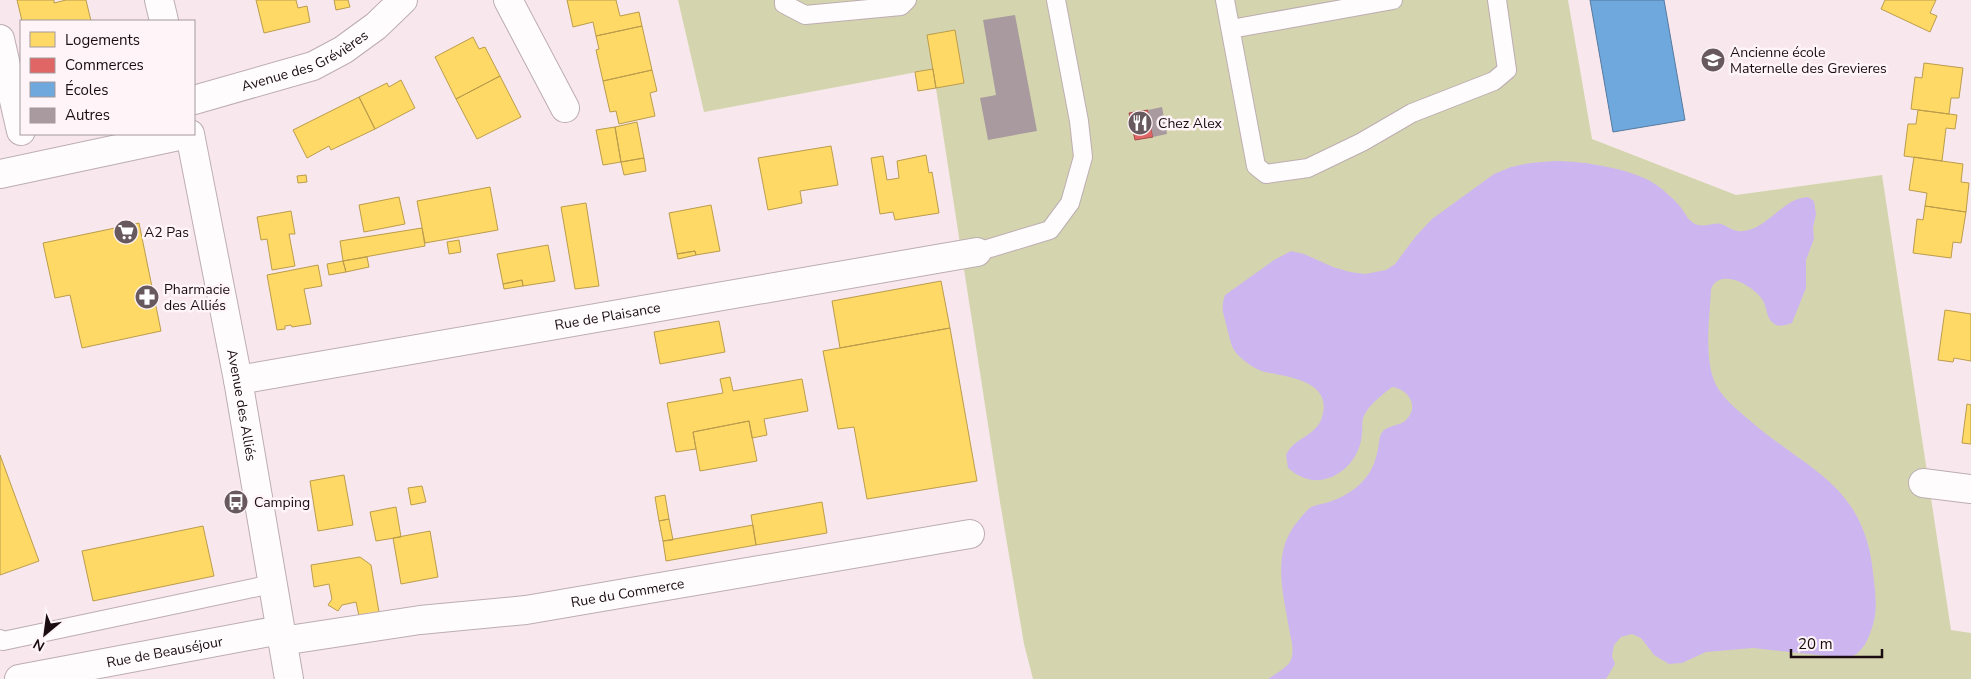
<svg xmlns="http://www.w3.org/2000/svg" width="1971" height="679" font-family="'Nunito Sans',sans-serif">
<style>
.green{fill:#d4d5ae}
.water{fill:#cdb6f0}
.homes{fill:#ffd966;stroke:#bb9c4c}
.shops{fill:#e06666;stroke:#a54b4c}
.schools{fill:#6fa8dc;stroke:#56799f}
.building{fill:#a99a9f}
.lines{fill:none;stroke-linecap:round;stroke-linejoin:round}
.lane-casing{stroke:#bdadb2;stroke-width:20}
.street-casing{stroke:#bdadb2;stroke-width:30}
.secondary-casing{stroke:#bdadb2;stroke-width:30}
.lane{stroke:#fefcfc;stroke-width:18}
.street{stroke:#fefcfc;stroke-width:28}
.secondary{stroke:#fefcfc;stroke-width:28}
.labels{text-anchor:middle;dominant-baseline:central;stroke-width:5;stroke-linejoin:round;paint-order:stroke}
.poi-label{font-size:14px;fill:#1b0c11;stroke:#fff5f8;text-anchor:start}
.street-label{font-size:14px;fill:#1b0c11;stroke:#fff5f8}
</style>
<rect width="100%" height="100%" fill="#f8e8ed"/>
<!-- green -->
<path class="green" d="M 678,0 L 1568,0 L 1592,139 L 1736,195 L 1882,175 L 1951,630 L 1971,633 L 1971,679 L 1033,679 L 1024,644 L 1000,502 L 933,69 L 704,112 Z"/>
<!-- water -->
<path class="water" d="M 1555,161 C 1583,161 1636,169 1658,186 C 1665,191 1672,198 1678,204 C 1685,211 1688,223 1698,225 C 1706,227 1715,222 1721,224 C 1727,226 1731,230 1738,231 C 1765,234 1781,198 1808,197 L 1814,201 L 1816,214 L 1813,228 L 1814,239 L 1806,260 L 1806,288 L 1792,323 C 1786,325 1779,328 1773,323 C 1766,318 1767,306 1762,299 C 1752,285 1720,267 1711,289 C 1710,318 1702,364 1719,390 C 1729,404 1741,413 1754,424 C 1808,470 1860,484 1872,564 C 1874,584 1878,602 1874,621 C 1870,636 1863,656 1846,658 L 1753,648 L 1706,652 L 1682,663 L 1669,664 L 1654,655 L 1641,638 L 1632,634 L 1621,637 L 1614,645 L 1612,656 L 1615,664 L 1606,679 L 1268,679 C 1275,674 1288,667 1291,660 C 1294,652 1292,642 1290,634 C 1284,596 1270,553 1298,521 C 1302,516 1306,511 1311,507 C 1315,505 1321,504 1326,503 C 1338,499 1349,494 1359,485 C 1370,475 1375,464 1378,449 C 1379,445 1379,438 1381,434 C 1387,424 1399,427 1406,420 C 1420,406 1408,389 1392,387 C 1382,395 1371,403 1365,414 C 1361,420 1363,426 1362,433 C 1361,456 1343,478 1319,480 C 1308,481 1297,476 1288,468 L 1286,455 C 1294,437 1316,437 1322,417 C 1333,381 1289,377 1265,372 C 1256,370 1245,362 1239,356 C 1231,349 1230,339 1227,328 C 1224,314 1220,310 1225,295 L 1274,260 L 1291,251 L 1304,254 L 1333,267 L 1350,272 L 1365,274 L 1386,270 L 1395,264 L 1416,236 L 1432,219 L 1494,174 L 1511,167 L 1530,163 Z"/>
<!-- homes -->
<path class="homes" d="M 17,0 L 54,0 L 54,3 L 66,0 L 86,0 L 91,21 L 22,21 Z
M 256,0 L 296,0 L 298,8 L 307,6 L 310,22 L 264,33 Z
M 334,0 L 348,0 L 350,7 L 336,10 Z
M 567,0 L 616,0 L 620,16 L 639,12 L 642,26 L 596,36 L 593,22 L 573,27 Z
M 1885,0 L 1936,0 L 1930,13 L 1937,16 L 1930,32 L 1881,9 Z
M 642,26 L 652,70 L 603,81 L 596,50 L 599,49 L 596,36 Z
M 955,30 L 964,83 L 936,88 L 927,35 Z
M 473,37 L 479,49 L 485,47 L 500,76 L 456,99 L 435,57 Z
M 1924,63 L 1963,68 L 1959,98 L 1951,98 L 1949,114 L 1911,109 L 1915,77 L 1922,78 Z
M 933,69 L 936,88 L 918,91 L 915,72 Z
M 652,70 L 657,91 L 650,93 L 655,116 L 619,124 L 616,111 L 610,112 L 603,81 Z
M 500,76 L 521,117 L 477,139 L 456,99 Z
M 401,80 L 415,108 L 375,129 L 359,97 L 387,83 L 389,87 Z
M 359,97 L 375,129 L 331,150 L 329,146 L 307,158 L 293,130 Z
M 1918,110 L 1957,115 L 1955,129 L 1946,128 L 1942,161 L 1904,156 L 1908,124 L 1916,124 Z
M 637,122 L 644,158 L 621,162 L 615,127 Z
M 615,127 L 621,162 L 603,165 L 596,130 Z
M 831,146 L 838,185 L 800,191 L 802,203 L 768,210 L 758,158 Z
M 926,155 L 929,173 L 932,172 L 939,213 L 895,220 L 893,212 L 880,214 L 871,158 L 883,156 L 887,180 L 899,178 L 897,161 Z
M 1914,157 L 1963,164 L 1961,182 L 1969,183 L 1966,212 L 1925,206 L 1927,193 L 1909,190 Z
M 644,158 L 646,171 L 624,175 L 621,162 Z
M 306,175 L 307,182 L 298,183 L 297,176 Z
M 490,187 L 498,230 L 425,243 L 417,201 Z
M 399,197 L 405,224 L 364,232 L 359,205 Z
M 586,203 L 599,286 L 575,289 L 561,207 Z
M 711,205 L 720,251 L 696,255 L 695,251 L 677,254 L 669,213 Z
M 1925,206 L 1966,212 L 1961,243 L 1953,242 L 1951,258 L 1913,253 L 1917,219 L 1923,220 Z
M 291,211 L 295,234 L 289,234 L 295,266 L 272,270 L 267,239 L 261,240 L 257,217 Z
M 139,223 L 161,331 L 82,348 L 70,295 L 55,298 L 43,243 Z
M 422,228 L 425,246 L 343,261 L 340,241 Z
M 459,240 L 461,252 L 449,254 L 447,242 Z
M 548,245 L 555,281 L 523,286 L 522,280 L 503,284 L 497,254 Z
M 695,251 L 696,255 L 678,259 L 677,254 Z
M 367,257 L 369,267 L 346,272 L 343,261 Z
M 343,261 L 346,272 L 329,275 L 327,264 Z
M 318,265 L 322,286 L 304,289 L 311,324 L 292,327 L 291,325 L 285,326 L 285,329 L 277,330 L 267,275 Z
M 522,280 L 523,286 L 504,289 L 503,284 Z
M 941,281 L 950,328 L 840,348 L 832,301 Z
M 1945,310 L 1971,314 L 1971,361 L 1954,358 L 1953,362 L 1938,360 Z
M 719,321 L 725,352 L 660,364 L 654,332 Z
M 950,328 L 977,481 L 867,499 L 854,427 L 838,429 L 823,351 Z
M 730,377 L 733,391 L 802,379 L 808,411 L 764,419 L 767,435 L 752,438 L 749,421 L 693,432 L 696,449 L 676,452 L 667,403 L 723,393 L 720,379 Z
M 1967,404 L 1971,405 L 1971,444 L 1962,443 Z
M 749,421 L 757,461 L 700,471 L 693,432 Z
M 0,455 L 39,561 L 0,575 Z
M 344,475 L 353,525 L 318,531 L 310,481 Z
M 422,486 L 426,502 L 411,505 L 408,488 Z
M 665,495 L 669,519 L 659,521 L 655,497 Z
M 822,502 L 827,533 L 756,545 L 751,515 Z
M 396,507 L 401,537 L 376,541 L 370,512 Z
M 669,519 L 673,540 L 663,541 L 659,521 Z
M 753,525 L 756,545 L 666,561 L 663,541 Z
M 203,526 L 214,576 L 93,601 L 82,551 Z
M 430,531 L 438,577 L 401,584 L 393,538 Z
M 360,557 L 371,565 L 379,612 L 359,616 L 356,602 L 342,605 L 338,611 L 328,605 L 332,599 L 329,584 L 314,587 L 311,565 Z"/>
<!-- shops -->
<path class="shops" d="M 1148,110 L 1153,137 L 1135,140 L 1129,113 Z"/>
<!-- schools -->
<path class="schools" d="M 1590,0 L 1664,0 L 1685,120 L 1613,132 Z"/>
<!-- building -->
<path class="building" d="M 1015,15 L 1037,131 L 988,140 L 980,98 L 996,95 L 983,20 Z
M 1162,107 L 1167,134 L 1153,137 L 1148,110 Z"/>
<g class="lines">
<defs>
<path id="lane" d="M 784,0 L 784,4 L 805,15 L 901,6 L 907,0
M 1225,0 L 1256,166 L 1266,174 L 1308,168 L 1362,142 L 1412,113 L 1494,81 L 1507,70 L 1497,0
M 1231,29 L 1393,0
M 977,252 L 1050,230 L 1070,203 L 1083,157 L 1079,121 L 1056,0
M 0,639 L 3,641 L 272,584"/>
<g id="street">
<path d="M 508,0 L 565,108"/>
<path d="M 0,39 L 21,131"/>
<path id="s1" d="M 194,100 L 313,66 L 343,50 L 376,26 L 403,0"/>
<path d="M 0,174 L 188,134"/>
<path id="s2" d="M 238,380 L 977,252"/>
<path d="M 1923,483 L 1971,489"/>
<path id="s3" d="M 282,641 L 420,620 L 526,610 L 970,534"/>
<path id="s4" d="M 19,679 L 280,630"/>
</g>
<g id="secondary">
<path d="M 159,0 L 164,21"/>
<path id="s5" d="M 190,134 L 238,380 L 289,679"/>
</g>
</defs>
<!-- lane casing -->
<use href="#lane" class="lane-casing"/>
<!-- street casing -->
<use href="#street" class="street-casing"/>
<!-- secondary casing -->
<use href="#secondary" class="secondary-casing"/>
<!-- lane -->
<use href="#lane" class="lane"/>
<!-- street -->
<use href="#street" class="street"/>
<!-- secondary -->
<use href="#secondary" class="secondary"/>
</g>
<!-- icons -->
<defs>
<symbol id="school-disc" viewBox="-11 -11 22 22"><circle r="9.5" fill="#68595e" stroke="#fff5f8"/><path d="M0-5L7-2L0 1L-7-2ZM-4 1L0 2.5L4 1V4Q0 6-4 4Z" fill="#fff"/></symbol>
<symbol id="restaurant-disc" viewBox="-11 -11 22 22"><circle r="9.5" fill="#68595e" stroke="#fff5f8"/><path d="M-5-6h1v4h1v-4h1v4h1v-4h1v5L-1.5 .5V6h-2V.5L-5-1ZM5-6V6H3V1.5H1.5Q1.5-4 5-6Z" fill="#fff"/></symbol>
<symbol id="supermarket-disc" viewBox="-11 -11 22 22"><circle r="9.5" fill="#68595e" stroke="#fff5f8"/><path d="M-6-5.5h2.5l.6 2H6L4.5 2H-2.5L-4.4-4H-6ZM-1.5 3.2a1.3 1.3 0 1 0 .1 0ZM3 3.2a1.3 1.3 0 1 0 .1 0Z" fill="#fff"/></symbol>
<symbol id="pharmacy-disc" viewBox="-11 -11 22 22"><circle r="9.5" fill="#68595e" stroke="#fff5f8"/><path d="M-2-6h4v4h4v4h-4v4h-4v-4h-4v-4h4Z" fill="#fff"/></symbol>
<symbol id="bus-disc" viewBox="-11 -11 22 22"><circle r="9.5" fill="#68595e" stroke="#fff5f8"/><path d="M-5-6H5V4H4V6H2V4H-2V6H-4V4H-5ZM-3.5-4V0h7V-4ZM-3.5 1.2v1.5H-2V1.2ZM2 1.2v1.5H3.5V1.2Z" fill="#fff"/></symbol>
</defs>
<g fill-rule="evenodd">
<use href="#school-disc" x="1699" y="46" width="28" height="28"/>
<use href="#restaurant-disc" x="1126" y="109" width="28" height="28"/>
<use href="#supermarket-disc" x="112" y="218" width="28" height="28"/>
<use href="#pharmacy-disc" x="133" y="283" width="28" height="28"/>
<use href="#bus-disc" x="222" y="488" width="28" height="28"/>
</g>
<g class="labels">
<!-- poi labels -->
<g class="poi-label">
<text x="1730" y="52">Ancienne école<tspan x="1730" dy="16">Maternelle des Grevieres</tspan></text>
<text x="1158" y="123">Chez Alex</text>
<text x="144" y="232">A2 Pas</text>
<text x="164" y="289">Pharmacie<tspan x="164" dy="16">des Alliés</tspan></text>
<text x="254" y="502">Camping</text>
</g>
<!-- street labels -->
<g class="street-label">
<text stroke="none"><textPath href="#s1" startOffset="118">Avenue des Grévières</textPath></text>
<text stroke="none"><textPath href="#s2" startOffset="375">Rue de Plaisance</textPath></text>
<text stroke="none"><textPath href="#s5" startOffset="276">Avenue des Alliés</textPath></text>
<text stroke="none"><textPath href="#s3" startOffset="349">Rue du Commerce</textPath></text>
<text stroke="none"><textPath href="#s4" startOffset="148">Rue de Beauséjour</textPath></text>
</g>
</g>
<!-- legend -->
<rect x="20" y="20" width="175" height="115" fill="#fff5f8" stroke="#a4989c"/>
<rect x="30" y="32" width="25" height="15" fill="#ffd966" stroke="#a4989c"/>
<text x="65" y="45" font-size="15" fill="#1b0c11">Logements</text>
<rect x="30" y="58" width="25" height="15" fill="#e06666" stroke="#a4989c"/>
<text x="65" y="70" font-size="15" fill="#1b0c11">Commerces</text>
<rect x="30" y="82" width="25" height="15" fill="#6fa8dc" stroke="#a4989c"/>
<text x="65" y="95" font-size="15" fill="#1b0c11">Écoles</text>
<rect x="30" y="108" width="25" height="15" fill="#a99a9f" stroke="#a4989c"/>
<text x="65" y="120" font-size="15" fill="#1b0c11">Autres</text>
<!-- north arrow -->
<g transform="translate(45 634) rotate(209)" stroke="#fff5f8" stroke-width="4" paint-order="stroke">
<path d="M0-4L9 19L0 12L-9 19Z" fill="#1b0c11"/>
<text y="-8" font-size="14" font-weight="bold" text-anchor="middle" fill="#1b0c11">N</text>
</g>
<!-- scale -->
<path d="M1791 649v8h91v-8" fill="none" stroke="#1b0c11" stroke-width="2.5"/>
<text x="1798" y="649" font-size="15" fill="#1b0c11" stroke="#fff5f8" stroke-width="4" paint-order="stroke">20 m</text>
</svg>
